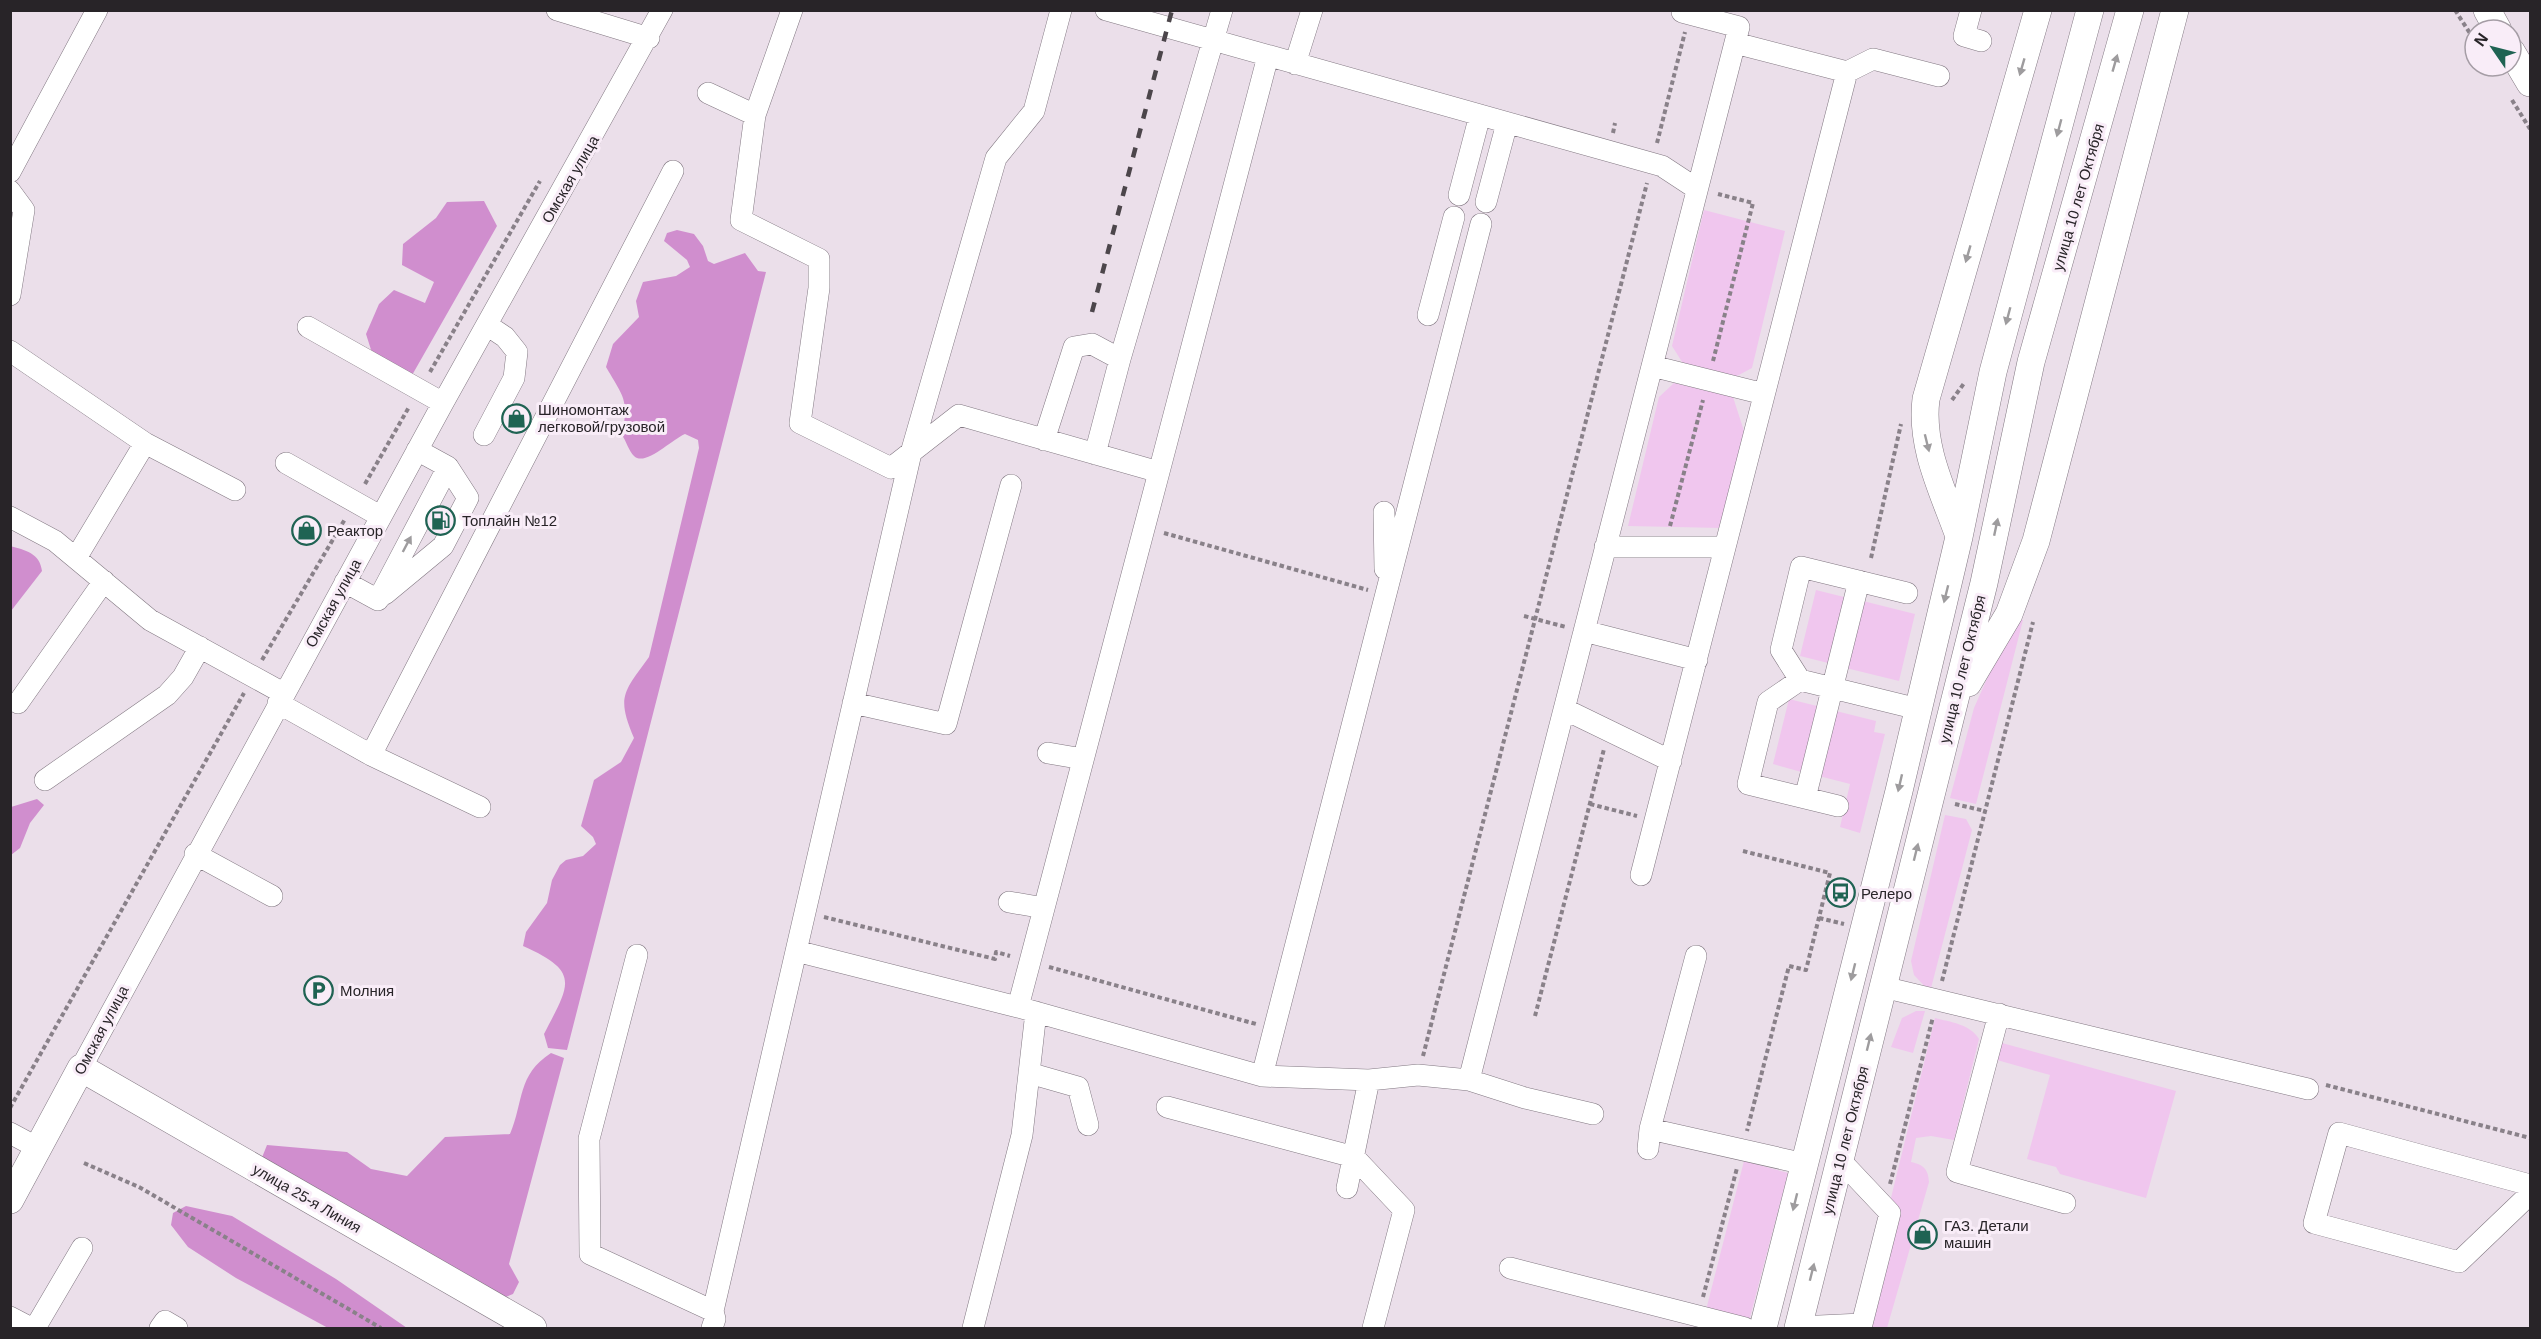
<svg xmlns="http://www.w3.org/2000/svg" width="2541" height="1339" font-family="Arial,sans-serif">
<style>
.green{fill:#f0c6ee}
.forest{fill:#d08ece}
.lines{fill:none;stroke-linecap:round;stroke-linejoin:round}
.minor-casing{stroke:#827882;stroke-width:22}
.major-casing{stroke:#827882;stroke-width:28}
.path{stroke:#898189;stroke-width:4;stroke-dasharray:4.5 3;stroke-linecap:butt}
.minor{stroke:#fff;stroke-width:21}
.major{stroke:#fff;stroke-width:27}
.rail{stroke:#4c464b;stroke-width:4.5;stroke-dasharray:10 10;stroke-linecap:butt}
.oneway{fill:#9e9c9e}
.labels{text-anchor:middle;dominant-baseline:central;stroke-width:6;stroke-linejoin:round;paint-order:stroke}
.street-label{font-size:15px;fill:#282428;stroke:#f9edf8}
.poi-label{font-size:15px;fill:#282428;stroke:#f9edf8;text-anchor:start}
</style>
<rect width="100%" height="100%" fill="#ebdfea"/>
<!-- green -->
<path class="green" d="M 1704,210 L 1785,231 L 1752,368 L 1735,377 L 1684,365 L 1672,346 Z
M 1674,383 L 1733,397 L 1744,431 L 1722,528 L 1628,526 L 1659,397 Z
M 1816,590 L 1848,598 L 1832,664 L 1800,656 Z
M 1863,601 L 1915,614 L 1899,681 L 1846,668 Z
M 2021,620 L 2023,620 L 1976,804 L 1950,798 L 1974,708 L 1990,672 Z
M 1789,699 L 1821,707 L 1805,773 L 1773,764 Z
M 1836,711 L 1876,721 L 1874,732 L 1885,734 L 1860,833 L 1840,827 L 1850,784 L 1819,776 Z
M 1945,815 L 1966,819 L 1972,830 L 1930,992 L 1914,975 L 1911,961 Z
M 1916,1011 L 1925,1011 L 1913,1053 L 1891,1047 L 1902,1018 Z
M 1935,1018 C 1950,1022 1970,1024 1979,1039 L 1954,1140 L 1931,1136 L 1916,1138 L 1911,1162 C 1924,1165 1928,1169 1929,1182 L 1887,1328 L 1865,1328 L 1897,1205 L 1890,1202 Z
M 2002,1043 L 2176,1091 L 2146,1198 L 2060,1174 L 2056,1167 L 2027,1159 L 2050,1075 L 1997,1060 Z
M 1744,1161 L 1788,1173 L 1749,1321 L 1706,1310 Z"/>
<!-- forest -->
<path class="forest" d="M 484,201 L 497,226 L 411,377 L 373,356 L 366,334 L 379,304 L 394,290 L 425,303 L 434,282 L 402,265 L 403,244 L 436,218 L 447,202 Z
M 677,230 L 694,234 L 703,246 L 708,261 L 714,264 L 745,253 L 758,271 L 766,272 L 567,1050 L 548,1048 L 544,1034 C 569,985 582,972 523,946 L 526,932 L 547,903 L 552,880 L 560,865 L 566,860 L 583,856 L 596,844 L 593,837 L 581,826 L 594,780 L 621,762 L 634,738 C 616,696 624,692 649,657 L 699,448 L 698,440 L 685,434 C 671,440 645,467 634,456 C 629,451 626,441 622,435 C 629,399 624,398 606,367 L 613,344 L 639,317 L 636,301 L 643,282 L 676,276 L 690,267 L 687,260 L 664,241 L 667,233 Z
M 10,546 C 25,550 40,553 42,571 L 11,611 Z
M 37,799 L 44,805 L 30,823 L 20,848 L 11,855 L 11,807 Z
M 551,1053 L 564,1058 L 509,1264 L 519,1282 L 513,1294 L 503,1298 L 261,1160 L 267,1145 L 347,1152 L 371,1169 L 407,1176 L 445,1137 L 510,1134 C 524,1101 517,1075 551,1053 Z
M 186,1206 L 232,1216 L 336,1279 L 407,1328 L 328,1328 L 236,1278 L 188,1247 L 171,1225 L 173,1213 Z"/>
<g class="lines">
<defs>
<path id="minor" d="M 557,10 L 649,38
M 1106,10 L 1662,166 L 1697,189
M 1971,10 L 1964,36 L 1981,41
M 1295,64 L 1312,10
M 1847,72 L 1873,59 L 1939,76
M 708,93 L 755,115 L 792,10
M 755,115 L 741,220 L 819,259 L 819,288 L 800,423 L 891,468 L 959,415 L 1159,472 L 1268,56
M 10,172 L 97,10
M 10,191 L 24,210 L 10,295
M 1459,195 L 1480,115
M 1486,202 L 1507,123
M 1428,315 L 1454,217
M 308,327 L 443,403
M 10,351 L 145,443
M 1120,359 L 1222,10
M 1652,366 L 1764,394
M 484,435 L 514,378 L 517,352 L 505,337 L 487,325
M 1044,440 L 1074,347 L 1092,344 L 1120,359 L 1095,454
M 286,463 L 380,516
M 1384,512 L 1385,569
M 10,517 L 55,541 L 150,620 L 283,693
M 1605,547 L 1725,547
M 76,558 L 145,443 L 235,490
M 345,582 L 378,600 L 448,467 L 417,450
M 1907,593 L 1801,567 L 1781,650 L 1800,680 L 1918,709
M 385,594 L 443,546 L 468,498 L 448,467
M 1584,631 L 1697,660
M 1800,680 L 1768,702 L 1748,784 L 1838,806
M 18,703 L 104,581
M 278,703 L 371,755 L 480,807
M 853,703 L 946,724 L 1011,485
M 1564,709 L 1671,761
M 1048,753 L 1083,759
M 371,755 L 673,171
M 45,780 L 167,695 L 183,677 L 200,647
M 1805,798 L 1859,581
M 195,854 L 272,896
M 1641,875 L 1847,72 L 1735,43
M 1009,902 L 1044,908
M 796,951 L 1018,1007 L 1262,1076 L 1369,1080 L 1418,1075 L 1469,1080 L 1525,1098 L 1593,1114
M 637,955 L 589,1139 L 590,1254 L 713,1311
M 1696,956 L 1650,1129 L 1805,1164
M 1883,987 L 2308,1089
M 1018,1007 L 1159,472
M 1999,1014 L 1957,1172 L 2065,1203
M 81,1068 L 443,403 L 662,10
M 1029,1073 L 1078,1087 L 1088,1125
M 1262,1076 L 1481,224
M 1469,1080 L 1739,27 L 1682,12
M 1167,1107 L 1354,1157 L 1404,1210 L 1373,1328
M 10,1133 L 38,1148
M 1648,1149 L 1650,1129
M 2530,1185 L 2339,1133 L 2314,1223 L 2459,1262 L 2530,1194
M 1347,1188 L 1369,1080
M 1510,1268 L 1745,1328
M 10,1317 L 31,1328
M 1798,1327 L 1862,1324 L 1890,1213 L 1840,1160
M 35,1328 L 82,1248
M 160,1328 L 165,1321 L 177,1328
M 712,1328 L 715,1319 L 713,1311 L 911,453 L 996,158 L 1034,111 L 1061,10
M 973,1328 L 1022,1135 L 1036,1012"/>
<path id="major" d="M 2487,10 L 2498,30
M 2511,51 L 2530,83
M 1959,536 C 1943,491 1920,447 1926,399 L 2038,10
M 1968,683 L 2009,614 L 2036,541 L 2175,10
M 10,1200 L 81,1068 L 533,1328
M 1763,1328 L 1899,791 L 1959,537 L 1993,372 L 2090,10
M 1798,1328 L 1984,583 L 2031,362 L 2130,10"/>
</defs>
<!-- minor casing -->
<use href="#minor" class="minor-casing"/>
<!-- major casing -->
<use href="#major" class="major-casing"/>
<!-- path -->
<path class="path" d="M 2455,10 L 2473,38
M 2512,100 L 2530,129
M 1613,133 L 1615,123
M 1657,143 L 1685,32
M 1713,361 L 1753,203 L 1718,194
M 430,372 L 540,181
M 1952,400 L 1965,382
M 365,484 L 409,407
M 1670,526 L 1703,400
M 1164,533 L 1368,590
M 1871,558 L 1901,424
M 1524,616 L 1566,627
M 262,660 L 345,519
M 1590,804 L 1637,816
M 1955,804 L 1985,811
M 1743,851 L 1830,873 L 1806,970 L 1789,966 L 1747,1131
M 824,917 L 995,959 L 996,952 L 1010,956
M 1819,918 L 1844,924
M 1049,967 L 1256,1024
M 1942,981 L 2033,622
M 1535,1016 L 1604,749
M 1423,1056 L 1647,183
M 2326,1085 L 2530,1138
M 10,1108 L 244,693
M 84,1163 L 139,1187 L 381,1328
M 1890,1184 L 1933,1017
M 1703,1297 L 1737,1168"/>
<!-- minor -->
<use href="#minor" class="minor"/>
<!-- major -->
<use href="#major" class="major"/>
<!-- rail -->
<path class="rail" d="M 1092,312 L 1172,10"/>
</g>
<!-- one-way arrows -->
<defs><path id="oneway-solid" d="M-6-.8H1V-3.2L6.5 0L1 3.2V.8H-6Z" transform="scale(1.5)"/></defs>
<g class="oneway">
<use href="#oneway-solid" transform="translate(2115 63) rotate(-74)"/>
<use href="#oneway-solid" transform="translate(2022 67) rotate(106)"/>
<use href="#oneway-solid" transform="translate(2059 128) rotate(105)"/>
<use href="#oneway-solid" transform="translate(1968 254) rotate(106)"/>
<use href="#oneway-solid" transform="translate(2008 316) rotate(105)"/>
<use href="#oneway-solid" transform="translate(1927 443) rotate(76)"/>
<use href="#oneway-solid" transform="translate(1996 527) rotate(-78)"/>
<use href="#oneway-solid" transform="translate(407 544) rotate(-62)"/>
<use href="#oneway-solid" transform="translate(1946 594) rotate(104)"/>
<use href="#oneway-solid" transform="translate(1900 783) rotate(103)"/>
<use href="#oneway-solid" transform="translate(1916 852) rotate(-76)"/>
<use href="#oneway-solid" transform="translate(1853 972) rotate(104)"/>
<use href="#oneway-solid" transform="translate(1869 1042) rotate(-76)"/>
<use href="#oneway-solid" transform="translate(1795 1202) rotate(104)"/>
<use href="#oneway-solid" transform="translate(1812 1272) rotate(-76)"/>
</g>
<!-- icons -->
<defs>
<symbol id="shop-ring" viewBox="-11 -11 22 22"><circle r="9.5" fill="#f9edf8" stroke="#1f6353" stroke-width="1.5"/><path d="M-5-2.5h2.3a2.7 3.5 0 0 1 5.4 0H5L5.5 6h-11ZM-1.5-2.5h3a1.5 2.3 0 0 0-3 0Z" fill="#1f6353"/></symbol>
<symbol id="fuel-ring" viewBox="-11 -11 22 22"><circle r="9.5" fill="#f9edf8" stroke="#1f6353" stroke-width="1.5"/><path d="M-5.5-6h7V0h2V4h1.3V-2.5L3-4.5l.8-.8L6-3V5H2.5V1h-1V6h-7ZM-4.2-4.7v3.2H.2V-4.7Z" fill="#1f6353"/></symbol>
<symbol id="bus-ring" viewBox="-11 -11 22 22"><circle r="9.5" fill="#f9edf8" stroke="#1f6353" stroke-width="1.5"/><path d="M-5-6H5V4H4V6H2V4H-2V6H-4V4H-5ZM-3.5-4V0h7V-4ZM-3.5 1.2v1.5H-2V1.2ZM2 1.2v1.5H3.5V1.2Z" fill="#1f6353"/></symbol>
<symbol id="parking-ring" viewBox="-11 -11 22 22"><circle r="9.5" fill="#f9edf8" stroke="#1f6353" stroke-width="1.5"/><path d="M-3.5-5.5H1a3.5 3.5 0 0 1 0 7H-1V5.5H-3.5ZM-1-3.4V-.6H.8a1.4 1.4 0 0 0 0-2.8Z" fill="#1f6353"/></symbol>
</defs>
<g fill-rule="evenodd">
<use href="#shop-ring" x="500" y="402" width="33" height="33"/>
<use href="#fuel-ring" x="424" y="504" width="33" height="33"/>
<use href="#shop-ring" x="290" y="514" width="33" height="33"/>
<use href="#bus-ring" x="1824" y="876" width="33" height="33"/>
<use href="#parking-ring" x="302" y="974" width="33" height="33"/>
<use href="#shop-ring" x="1906" y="1218" width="33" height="33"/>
</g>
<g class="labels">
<!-- street labels -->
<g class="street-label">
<text transform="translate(570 179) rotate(-60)">Омская улица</text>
<text transform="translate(2078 197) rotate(-74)">улица 10 лет Октября</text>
<text transform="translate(333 603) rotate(-61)">Омская улица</text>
<text transform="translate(1962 669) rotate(-76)">улица 10 лет Октября</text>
<text transform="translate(101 1030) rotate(-62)">Омская улица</text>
<text transform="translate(1845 1140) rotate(-76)">улица 10 лет Октября</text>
<text transform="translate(307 1198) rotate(30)">улица 25-я Линия</text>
</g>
<!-- poi labels -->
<g class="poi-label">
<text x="538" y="409">Шиномонтаж<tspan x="538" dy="17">легковой/грузовой</tspan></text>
<text x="462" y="520">Топлайн №12</text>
<text x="327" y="530">Реактор</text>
<text x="1861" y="893">Релеро</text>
<text x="340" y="990">Молния</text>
<text x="1944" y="1225">ГАЗ. Детали<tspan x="1944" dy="17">машин</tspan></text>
</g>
</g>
<!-- border -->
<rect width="2541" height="1339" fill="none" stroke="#282428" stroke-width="24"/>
<!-- north arrow -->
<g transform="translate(2493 48) rotate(305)"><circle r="28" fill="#f9edf8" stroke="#a59da5" stroke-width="1.5"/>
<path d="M0-4.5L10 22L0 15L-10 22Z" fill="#1f6353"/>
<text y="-9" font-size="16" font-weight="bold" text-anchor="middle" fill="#282428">N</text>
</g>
</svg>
